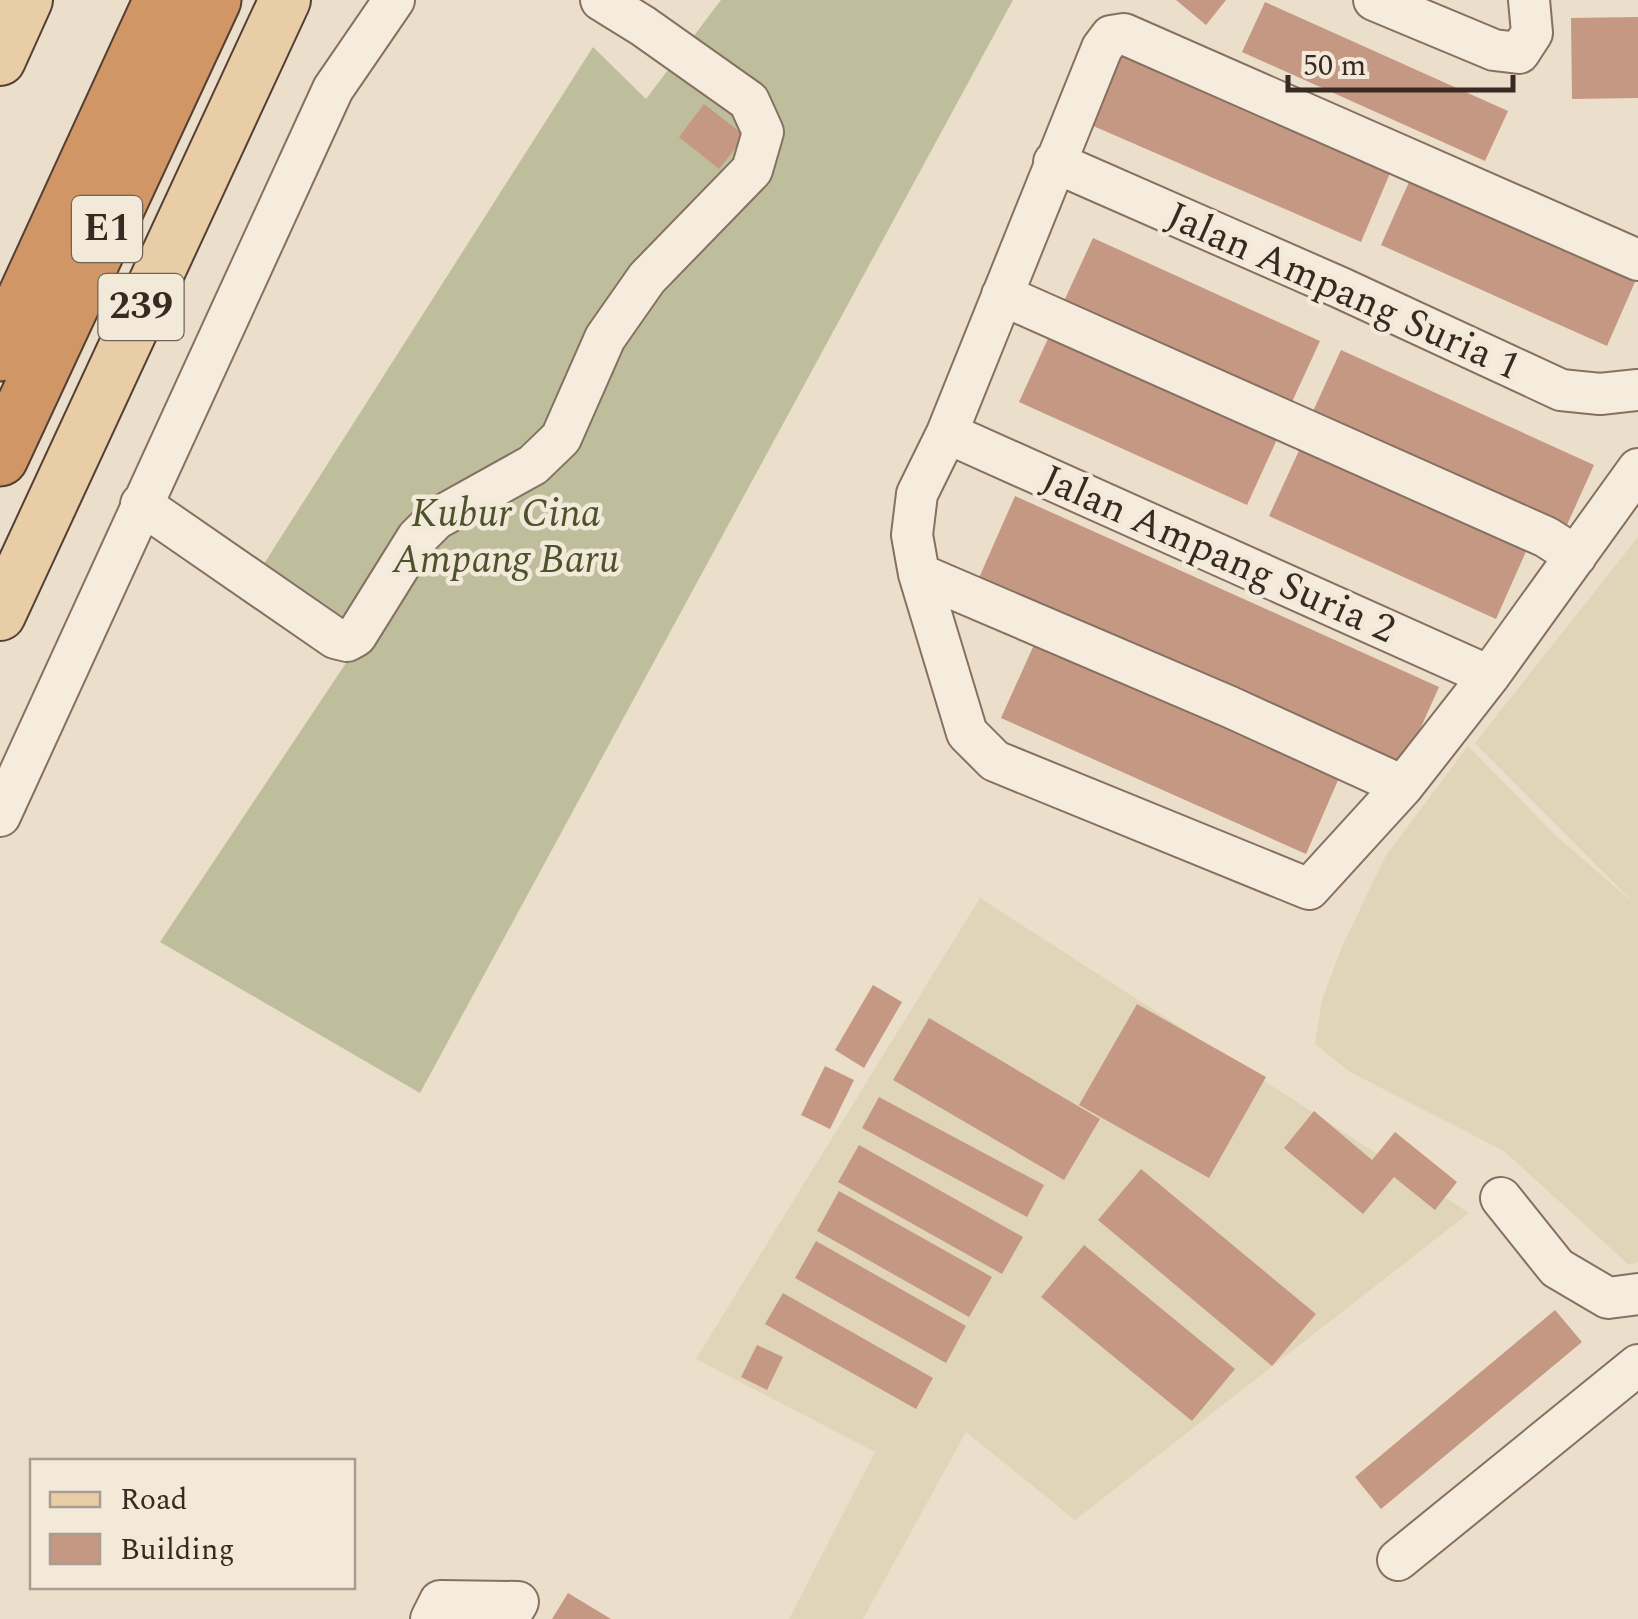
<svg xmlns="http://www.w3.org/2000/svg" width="1638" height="1619" font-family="Spectral,serif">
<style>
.farmland{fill:#e0d5b8}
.cemetery{fill:#bebe9d}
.building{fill:#c59884}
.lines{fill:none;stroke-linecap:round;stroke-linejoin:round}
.minor-casing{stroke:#867060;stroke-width:44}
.major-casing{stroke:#543f34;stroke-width:54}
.highway-casing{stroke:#543f34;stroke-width:59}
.minor{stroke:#f6ecdd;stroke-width:40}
.major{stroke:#e9cda7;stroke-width:50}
.highway{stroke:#d09665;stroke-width:55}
.labels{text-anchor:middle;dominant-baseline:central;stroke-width:9;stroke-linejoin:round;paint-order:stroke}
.shield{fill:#f3e9d9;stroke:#706359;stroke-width:2.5}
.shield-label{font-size:38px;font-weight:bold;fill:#382a22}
.street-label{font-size:40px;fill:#382a22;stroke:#f3e9d9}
.park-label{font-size:40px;font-style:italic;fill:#4c522b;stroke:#f3e9d9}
</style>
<rect width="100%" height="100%" fill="#ebdeca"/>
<!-- farmland -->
<path class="farmland" d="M 1638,537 L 1638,1262 L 1629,1265 L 1504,1151 L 1350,1072 L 1315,1044 L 1322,1000 L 1341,949 L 1385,857 L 1468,746 L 1554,834 L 1636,905 L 1475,743 Z
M 980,898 L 1469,1213 L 1075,1520 L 966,1432 L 863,1619 L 789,1619 L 875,1452 L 696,1359 Z"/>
<!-- cemetery -->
<path class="cemetery" d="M 721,0 L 1013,0 L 420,1093 L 160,942 L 348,660 L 246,592 L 593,47 L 646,99 Z"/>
<!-- building -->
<path class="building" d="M 1176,0 L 1226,0 L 1206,25 Z
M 1265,2 L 1508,111 L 1485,161 L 1242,52 Z
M 1638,17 L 1638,98 L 1572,99 L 1571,18 Z
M 1116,47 L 1393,166 L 1361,242 L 1084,122 Z
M 704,104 L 745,136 L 719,169 L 679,137 Z
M 1413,173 L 1638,275 L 1607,346 L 1381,245 Z
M 1093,238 L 1320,341 L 1286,415 L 1059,312 Z
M 1051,332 L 1279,435 L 1247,505 L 1019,402 Z
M 1341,350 L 1594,465 L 1562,536 L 1309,420 Z
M 1302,444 L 1528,547 L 1496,619 L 1269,516 Z
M 1015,496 L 1439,687 L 1399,776 L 975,587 Z
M 1038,636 L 1342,771 L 1306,854 L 1001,718 Z
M 873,985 L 902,1002 L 864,1068 L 835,1050 Z
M 1137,1004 L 1266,1077 L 1209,1178 L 1079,1105 Z
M 929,1018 L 1100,1119 L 1064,1180 L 893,1080 Z
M 825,1066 L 854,1080 L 830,1129 L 801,1115 Z
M 879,1097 L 1044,1185 L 1027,1217 L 862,1128 Z
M 1314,1111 L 1372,1160 L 1395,1132 L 1457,1182 L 1435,1210 L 1394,1177 L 1363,1214 L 1284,1148 Z
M 859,1145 L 1023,1237 L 1002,1274 L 838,1182 Z
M 1141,1169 L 1316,1314 L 1272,1366 L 1098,1220 Z
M 839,1191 L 992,1277 L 969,1317 L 817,1231 Z
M 816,1241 L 966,1326 L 946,1363 L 795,1278 Z
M 1084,1245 L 1235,1369 L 1192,1421 L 1041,1297 Z
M 783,1293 L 933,1378 L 916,1409 L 765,1324 Z
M 1555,1310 L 1582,1342 L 1381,1509 L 1355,1477 Z
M 757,1345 L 783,1357 L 767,1390 L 741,1377 Z
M 568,1593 L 611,1619 L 552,1619 Z"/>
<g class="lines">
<defs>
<path id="minor" d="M 1374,0 L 1494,50 L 1519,53 L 1532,33 L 1529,0
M 1054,162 L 1341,288 L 1561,390 L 1600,394 L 1638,390
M 1638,260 L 1124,34 L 1111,36 L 1102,48 L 947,433 L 917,494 L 912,535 L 919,574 L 967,733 L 995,761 L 1309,889 L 1403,786 L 1489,676 L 1638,469
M 1002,295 L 1546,537 L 1576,556
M 947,433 L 1489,676
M 141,504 L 335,638 L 347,641 L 356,636 L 417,538 L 436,519 L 533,465 L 561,438 L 605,338 L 647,278 L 752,170 L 763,132 L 749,101 L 643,26 L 601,0
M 919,574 L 1230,707 L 1403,786
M 0,816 L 333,89 L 394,0
M 1501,1198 L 1557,1268 L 1608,1298 L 1638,1294
M 1398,1560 L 1638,1365
M 431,1619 L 440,1601 L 518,1602 L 508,1619"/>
<path id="major" d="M 0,60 L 27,0
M 0,615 L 285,0"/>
<path id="highway" d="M 0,353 L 162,0
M 0,458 L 213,0"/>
</defs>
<!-- minor casing -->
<use href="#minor" class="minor-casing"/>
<!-- major casing -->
<use href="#major" class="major-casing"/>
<!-- highway casing -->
<use href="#highway" class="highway-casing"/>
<!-- minor -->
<use href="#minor" class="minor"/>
<!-- major -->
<use href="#major" class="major"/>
<!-- highway -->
<use href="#highway" class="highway"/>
</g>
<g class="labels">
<!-- shield labels -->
<g class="shield">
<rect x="72" y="196" width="70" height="66" rx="8"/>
<rect x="98.5" y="274" width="85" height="66" rx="8"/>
</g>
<g class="shield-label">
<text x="107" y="229">E1</text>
<text x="141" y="307">239</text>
</g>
<!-- street labels -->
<g class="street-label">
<text transform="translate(1343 292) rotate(24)">Jalan Ampang Suria 1</text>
<text transform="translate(1218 555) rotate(24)">Jalan Ampang Suria 2</text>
</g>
<!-- park labels -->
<g class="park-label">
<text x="506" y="514">Kubur Cina<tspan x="506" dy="46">Ampang Baru</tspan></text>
</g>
</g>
<!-- legend -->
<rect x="30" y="1459" width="325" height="130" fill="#f3e9d9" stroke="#a89d90" stroke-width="2.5"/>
<rect x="50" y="1492" width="50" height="15" fill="#e9cda7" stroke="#a89d90" stroke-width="2.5"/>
<text x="120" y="1509" font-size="30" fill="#382a22">Road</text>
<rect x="50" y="1534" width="50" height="30" fill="#c59884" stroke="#a89d90" stroke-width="2.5"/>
<text x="120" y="1559" font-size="30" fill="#382a22">Building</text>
<!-- scale -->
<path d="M1288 75v15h225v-15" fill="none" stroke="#382a22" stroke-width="5"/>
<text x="1303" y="75" font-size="30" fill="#382a22" stroke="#f3e9d9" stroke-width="8" paint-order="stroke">50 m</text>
</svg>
